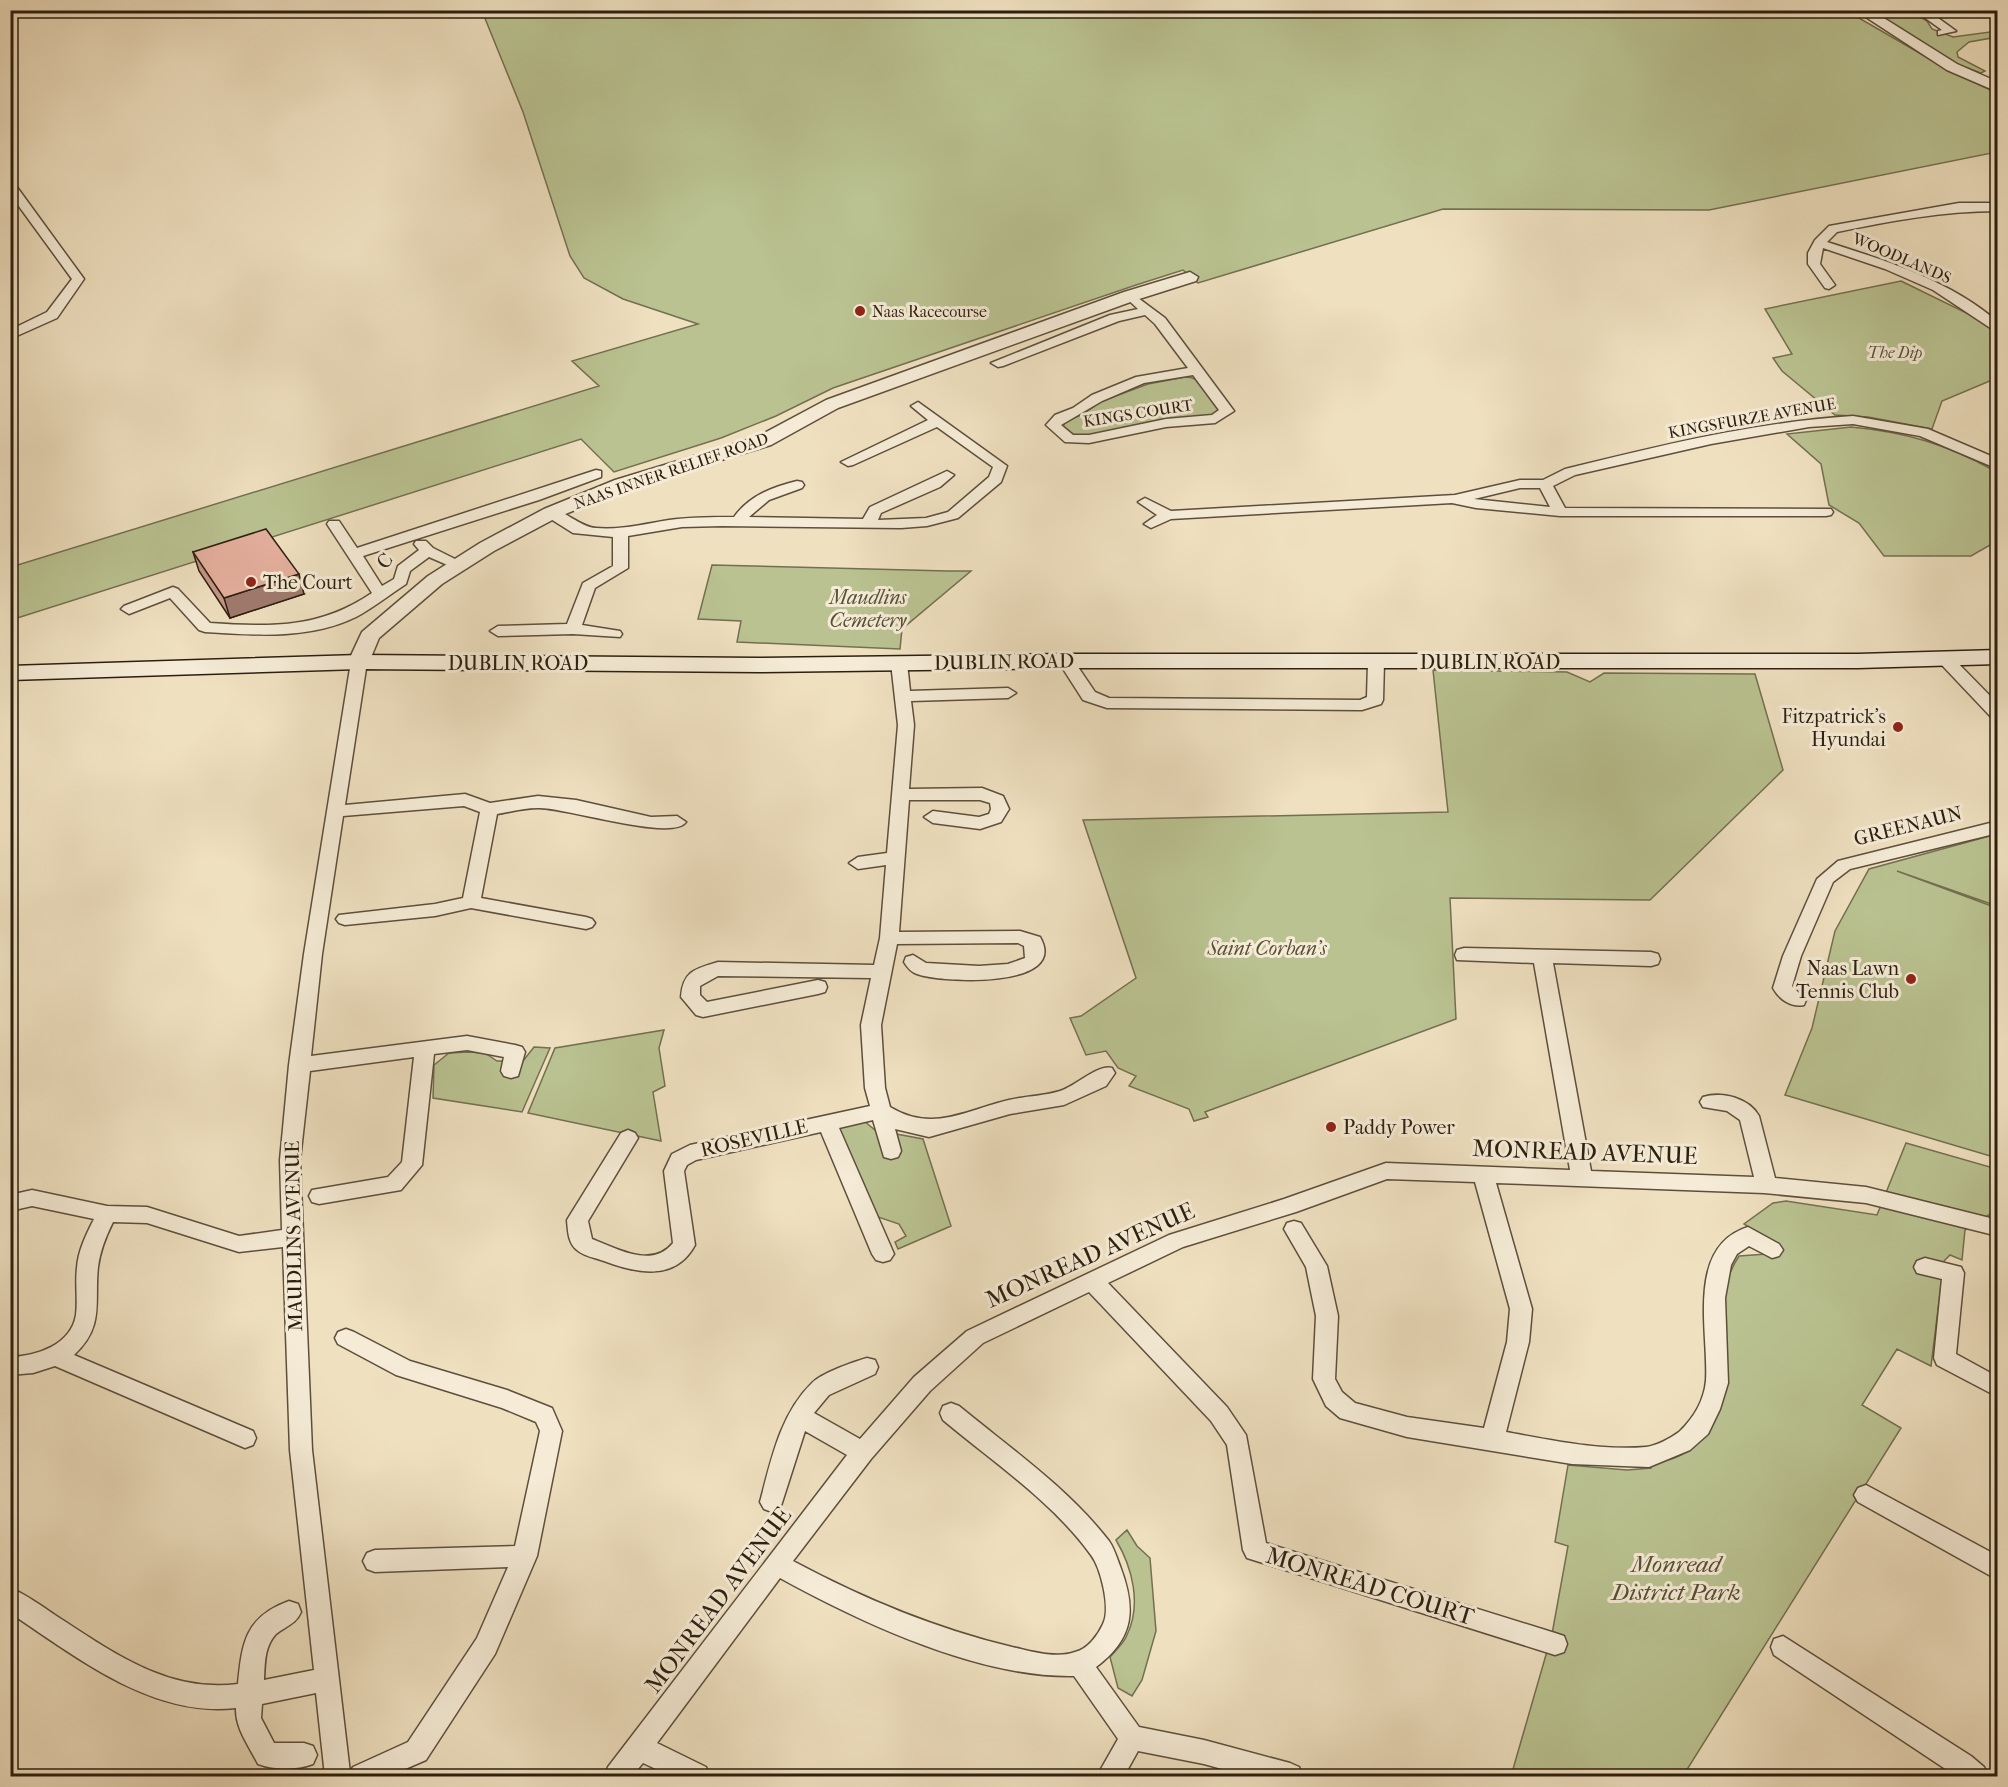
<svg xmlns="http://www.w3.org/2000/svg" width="2008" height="1787" font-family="'IM FELL French Canon',serif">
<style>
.green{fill:#bac291;stroke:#737050;stroke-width:1.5}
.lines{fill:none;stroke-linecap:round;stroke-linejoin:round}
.minor-casing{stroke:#5d4f3c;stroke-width:3}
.tertiary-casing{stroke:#5d4f3c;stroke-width:3}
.secondary-casing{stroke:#2c1f10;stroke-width:3}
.minor{fill:#f5ebd6;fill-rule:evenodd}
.tertiary{fill:#f5ebd6;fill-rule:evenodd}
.secondary{fill:#f5ebd6;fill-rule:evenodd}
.wall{fill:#c49687;stroke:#2c1f10;stroke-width:1.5}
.shaded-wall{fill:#a07a6e;stroke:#2c1f10;stroke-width:1.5}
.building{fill:#e4af9d;stroke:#2c1f10;stroke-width:1.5}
.poi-dot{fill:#8f2418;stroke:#f5ebd6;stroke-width:2}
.labels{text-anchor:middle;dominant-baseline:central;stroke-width:6;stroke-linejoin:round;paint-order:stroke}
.far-street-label{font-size:16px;fill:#2c1f10;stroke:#f5ebd6}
.far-poi-label{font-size:16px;fill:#2c1f10;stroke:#f5ebd6;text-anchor:start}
.far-park-label{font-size:16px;font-style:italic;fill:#575037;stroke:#f5ebd6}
.street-label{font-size:20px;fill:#2c1f10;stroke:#f5ebd6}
.poi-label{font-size:20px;fill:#2c1f10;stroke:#f5ebd6;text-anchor:start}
.park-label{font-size:20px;font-style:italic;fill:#575037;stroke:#f5ebd6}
.near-street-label{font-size:24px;fill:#2c1f10;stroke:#f5ebd6}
.near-park-label{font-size:24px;font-style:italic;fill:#575037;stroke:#f5ebd6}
</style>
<rect width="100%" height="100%" fill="#efe0c0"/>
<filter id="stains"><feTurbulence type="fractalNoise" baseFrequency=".00333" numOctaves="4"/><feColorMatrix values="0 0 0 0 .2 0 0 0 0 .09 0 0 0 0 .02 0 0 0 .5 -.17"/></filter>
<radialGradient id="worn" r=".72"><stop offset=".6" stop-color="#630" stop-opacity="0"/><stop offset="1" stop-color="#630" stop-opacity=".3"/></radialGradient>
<!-- green -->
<path class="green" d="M 482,11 L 1847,11 L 1947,69 L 1997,93 L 1997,152 L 1709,210 L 1443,209 L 1198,283 L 1183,270 L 1136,285 L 833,388 L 776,416 L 721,438 L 614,472 L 581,439 L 11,620 L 11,567 L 599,386 L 572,361 L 698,324 L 623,299 L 584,278 L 570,256 L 523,112 Z
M 1871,11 L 1911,11 L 1927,21 L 1932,29 L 1953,37 L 1997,31 L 1997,37 L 1969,42 L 1957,52 L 1958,57 L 1985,71 L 1981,73 L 1957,64 Z
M 1901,281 L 1985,322 L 1997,335 L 1997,378 L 1942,401 L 1932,429 L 1868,417 L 1835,415 L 1782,371 L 1773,358 L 1792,354 L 1765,309 Z
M 1185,377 C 1203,376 1212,398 1222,412 L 1220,415 L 1151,423 L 1111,430 L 1091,437 L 1077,437 L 1063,427 L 1065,422 L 1083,414 L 1102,401 L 1148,384 Z
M 1851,427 C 1906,432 1946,444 1995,471 L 1997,474 L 1997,541 L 1971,556 L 1884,556 L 1859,523 L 1829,505 L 1821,464 L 1787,434 Z
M 712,565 L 948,571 L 971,571 L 902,629 L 900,649 L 737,642 L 741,621 L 698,619 Z
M 1433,670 L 1567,672 L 1590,682 L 1604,673 L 1755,674 L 1783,770 L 1650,900 L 1450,898 L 1456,1019 L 1205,1112 L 1208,1117 L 1194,1121 L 1189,1109 L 1129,1086 L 1136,1076 L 1118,1068 L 1106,1051 L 1086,1055 L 1070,1018 L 1081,1016 L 1136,978 L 1083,820 L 1448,812 Z
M 1997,834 L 1997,906 L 1897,871 L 1997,908 L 1997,1158 L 1785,1095 L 1812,1028 L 1835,931 L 1869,869 Z
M 664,1030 L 659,1048 L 665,1086 L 653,1092 L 661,1141 L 528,1113 L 555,1048 Z
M 534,1047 L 550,1048 L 522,1112 L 433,1098 L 434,1065 L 449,1053 L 468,1052 L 485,1053 L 497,1061 L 523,1061 Z
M 864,1121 L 875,1130 L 923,1139 L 951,1226 L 898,1249 L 895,1242 L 906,1236 L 899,1224 L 875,1216 L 836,1126 Z
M 1906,1143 L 1997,1169 L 1997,1217 L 1990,1214 L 1965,1230 L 1962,1260 L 1950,1255 L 1944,1261 L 1931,1366 L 1897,1349 L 1862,1405 L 1901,1428 L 1683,1776 L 1511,1776 L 1552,1634 L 1568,1546 L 1555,1542 L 1568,1465 L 1627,1470 L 1651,1468 L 1651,1463 C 1674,1461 1688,1454 1703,1437 C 1755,1375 1699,1316 1739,1256 L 1767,1254 L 1776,1245 L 1744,1224 L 1773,1203 L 1786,1201 L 1877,1215 Z
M 1127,1530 L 1137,1546 L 1150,1558 L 1156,1631 L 1142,1680 L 1132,1696 L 1118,1688 L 1110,1657 C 1116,1650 1124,1643 1127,1635 C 1142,1604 1132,1567 1116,1540 Z"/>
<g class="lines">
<defs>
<path id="minor" d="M 1914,10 L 1927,10 L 1956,31 L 1938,35 L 1938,31 L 1942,30 Z
M 10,182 L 14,183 L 84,279 L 57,318 L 10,339 L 10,330 L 47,312 L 72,279 L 10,194 Z
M 1959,203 L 1998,203 L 1998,211 C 1943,211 1891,221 1837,232 L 1827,242 C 1887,261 1949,280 1998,322 L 1998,333 L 1933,290 L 1885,269 L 1823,248 L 1820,264 L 1835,285 L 1829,289 L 1825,288 L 1808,264 L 1808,253 L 1815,240 L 1829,226 Z
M 1130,292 L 1165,318 L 1234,411 L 1215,423 L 1166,427 L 1089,443 L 1065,442 L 1046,425 L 1055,415 L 1073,408 L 1092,395 L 1136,377 L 1188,368 L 1155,324 L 1145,315 L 1119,321 L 1003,366 L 998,367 L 991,363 L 1110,315 L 1138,309 L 1124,296 ZM 1193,375 L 1219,410 L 1212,415 L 1166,419 L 1089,435 L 1073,435 L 1061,425 L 1102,401 L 1144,383 Z
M 918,402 L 1007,466 L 1001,482 L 958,518 L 927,526 L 901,528 L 722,526 L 682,527 L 628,536 L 628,568 L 595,588 L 582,625 L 620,631 L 622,634 L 620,637 L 573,634 L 498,636 L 490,631 L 498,626 L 567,624 L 583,583 L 613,566 L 613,537 L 573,533 L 546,516 L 544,513 L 546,510 C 562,506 578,527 596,528 C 621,530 645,524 669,520 C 691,517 712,517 734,517 C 749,496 772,487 797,481 L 802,482 L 804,485 L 802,488 L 769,500 L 749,517 L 863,519 L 870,507 L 947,471 L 954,475 L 940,487 L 881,513 L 878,520 L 926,518 L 948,512 L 989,477 L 993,467 L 937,427 L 853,465 L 848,466 L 841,462 L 928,420 L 911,406 Z
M 1853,416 L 1928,429 L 1998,459 L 1998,469 L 1920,436 L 1853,424 L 1809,427 L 1711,444 L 1575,475 L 1553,486 L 1565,508 L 1831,509 L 1833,512 L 1831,515 L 1826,516 L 1560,516 L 1476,508 L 1452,503 L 1171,519 L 1151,528 L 1144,524 L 1157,515 L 1138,502 L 1145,498 L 1171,511 L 1455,495 L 1520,480 L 1543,480 L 1565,469 C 1659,446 1756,422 1853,416 ZM 1520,488 L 1540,488 L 1550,507 L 1474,499 Z
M 596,470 L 601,471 L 601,477 L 539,500 L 363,556 L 382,586 L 394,579 L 398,566 L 419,550 L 414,544 L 416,541 L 426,541 L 433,548 L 467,565 L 459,570 L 429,557 L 410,571 L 406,584 C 389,595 373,608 356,617 C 309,640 255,635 205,632 L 199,630 L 170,598 L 129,614 L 121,609 L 124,606 L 173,587 L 178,589 L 210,623 C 271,627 319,629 372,593 L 327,524 L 329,521 L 339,521 L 357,548 Z
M 1945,654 L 1951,656 L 1998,704 L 1998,719 L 1992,718 L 1939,662 L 1937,659 L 1939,656 Z
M 1066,656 L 1072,658 L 1095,692 L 1109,698 L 1360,700 L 1367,697 L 1368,662 L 1376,657 L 1384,662 L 1383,700 L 1381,704 L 1362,710 L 1107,708 L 1083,700 L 1058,661 Z
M 359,657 L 367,662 L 345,805 L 465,794 L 490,803 L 538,796 L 576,800 L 651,817 L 677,816 L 686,822 C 673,842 564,807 538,808 C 524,808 510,812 497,814 L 481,898 L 586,917 L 592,919 L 595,923 L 592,927 L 586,929 L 471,908 L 435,916 L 345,925 L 339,923 L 336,919 L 339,915 L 435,904 L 463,898 L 480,812 L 464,806 L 343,816 L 322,954 L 311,1056 L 467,1036 L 515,1045 L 522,1047 L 525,1052 L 518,1076 L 511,1078 L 504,1076 L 501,1071 L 504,1057 L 467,1050 L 434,1054 L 422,1165 L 401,1190 L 319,1204 L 312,1202 L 309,1196 L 312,1190 L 388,1177 L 402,1162 L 414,1057 L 310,1071 L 300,1160 L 312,1450 L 350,1773 L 353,1767 L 408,1742 L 477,1638 L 508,1567 L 375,1572 L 367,1569 L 363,1561 L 367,1553 L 375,1550 L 515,1546 L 540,1431 L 536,1422 L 502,1408 L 396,1375 L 338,1344 L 335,1338 L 338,1332 L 346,1329 L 354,1332 L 410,1361 L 507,1390 L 552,1408 L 562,1431 L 537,1556 L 495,1654 L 426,1760 L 389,1776 L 325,1776 L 316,1693 L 262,1704 L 261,1718 L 274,1743 L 304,1743 L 313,1746 L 317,1755 L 313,1764 C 297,1770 274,1770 258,1764 C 249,1746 235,1728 236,1708 C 152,1718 77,1657 10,1613 L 10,1588 C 27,1595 43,1607 58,1617 C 114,1653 168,1693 238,1684 C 242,1643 245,1617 289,1601 L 298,1604 L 301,1612 C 296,1624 286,1626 276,1634 C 264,1647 265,1664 264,1680 L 314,1670 L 290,1450 L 283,1247 L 239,1252 L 147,1223 L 113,1222 C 106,1236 100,1251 98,1267 C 94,1303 105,1326 74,1355 L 253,1431 L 256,1438 L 253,1445 L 245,1448 L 55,1366 L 33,1373 L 10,1375 L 10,1357 C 37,1356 71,1345 76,1315 C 78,1299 75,1283 77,1268 C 78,1251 86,1235 94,1219 L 32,1206 L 10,1211 L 10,1195 L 32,1190 L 107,1206 L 147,1207 L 239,1236 L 282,1230 L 280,1160 L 289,1065 L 304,954 L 351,662 Z
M 899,658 L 907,663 L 910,691 L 1008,688 L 1016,693 L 1008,698 L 911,701 L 914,725 L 909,789 L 982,788 L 1003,796 L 1009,809 L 1001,822 L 980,829 L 933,823 L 924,817 L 933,811 L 979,817 L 989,814 L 991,809 L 990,803 L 980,800 L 909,800 L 899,932 L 1020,931 L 1040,937 C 1070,989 941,983 917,974 C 911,972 907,967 904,962 L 906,957 L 913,955 L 926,963 L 979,966 L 1008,964 L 1025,958 L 1024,946 L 1018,943 L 897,944 L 881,1025 L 885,1088 L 890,1107 C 933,1133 966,1110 1009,1100 C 1026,1096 1044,1096 1060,1091 C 1076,1086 1098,1064 1112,1068 L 1115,1073 L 1106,1086 L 1064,1105 L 1010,1114 L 929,1137 L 895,1129 L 901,1151 L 898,1157 L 891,1159 L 884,1157 L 873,1120 L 839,1128 L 894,1254 L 890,1260 L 883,1262 L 876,1260 L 872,1254 L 821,1132 L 696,1160 L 687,1165 L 684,1171 L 695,1245 C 675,1282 636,1273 604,1261 C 596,1258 583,1256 577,1250 C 568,1243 568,1231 567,1220 L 621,1133 L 628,1130 L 635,1133 L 638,1138 L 588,1221 L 592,1239 C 618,1249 652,1269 673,1243 L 664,1171 L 672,1154 L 690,1145 L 870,1106 L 865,1088 L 861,1025 L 871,978 L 718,976 L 700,986 L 700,995 L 707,1002 L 818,980 L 825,982 L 827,987 L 825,992 L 818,994 L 703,1017 L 696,1015 L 681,997 C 683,971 695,969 718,962 L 874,965 L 880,938 L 886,865 L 858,869 L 849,863 L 858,857 L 887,853 L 898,725 L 891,663 Z
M 1998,821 L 1998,833 L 1850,869 L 1833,882 L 1801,956 L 1792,986 L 1806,1000 L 1804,1005 C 1791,1008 1779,999 1773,988 L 1783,956 L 1817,879 L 1838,861 Z
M 1464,948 L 1651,952 L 1658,954 L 1660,959 L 1658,964 L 1651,966 L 1553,963 L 1591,1171 L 1754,1177 L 1740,1120 L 1727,1111 L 1703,1107 L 1700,1102 L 1703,1097 C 1722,1091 1749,1098 1759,1116 L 1775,1178 L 1866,1187 L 1998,1220 L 1998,1236 L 1866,1203 L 1764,1193 L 1496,1183 L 1532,1309 L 1529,1342 L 1506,1432 C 1551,1440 1600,1451 1646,1447 C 1656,1446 1671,1438 1679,1432 C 1693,1419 1704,1401 1706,1381 C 1709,1332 1685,1247 1748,1227 L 1779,1244 L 1783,1250 L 1779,1256 L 1772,1258 L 1749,1246 L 1737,1254 L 1731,1265 L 1725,1298 L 1728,1383 L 1720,1409 L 1708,1434 L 1690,1450 L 1649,1467 L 1572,1464 L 1407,1437 L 1340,1418 L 1326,1406 L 1313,1379 L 1316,1316 L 1306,1267 L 1284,1229 L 1287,1223 L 1294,1221 L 1301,1223 L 1327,1266 L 1338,1316 L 1335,1379 L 1342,1392 L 1355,1403 L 1407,1417 L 1484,1428 L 1507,1342 L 1510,1309 L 1475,1182 L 1387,1179 L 1296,1212 L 1183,1247 L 1108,1283 L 1227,1407 L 1246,1435 L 1266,1543 L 1555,1633 L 1564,1636 L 1567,1644 L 1564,1652 L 1555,1655 L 1247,1558 L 1243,1550 L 1227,1445 L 1211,1421 L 1089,1292 L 983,1343 L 930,1391 L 871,1459 L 793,1561 C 864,1599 934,1628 1012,1647 C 1031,1651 1056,1659 1075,1652 C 1088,1649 1098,1635 1103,1624 C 1111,1609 1101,1568 1091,1555 C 1052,1501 993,1462 943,1420 L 940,1413 L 943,1406 L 951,1403 L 959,1406 C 1010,1448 1068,1488 1109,1541 C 1114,1548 1117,1558 1120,1566 C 1136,1608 1135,1638 1096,1667 L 1139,1727 L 1204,1740 L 1290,1763 L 1299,1767 L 1303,1776 L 1247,1776 L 1204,1764 L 1138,1751 L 1124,1776 L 1097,1776 L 1118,1739 L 1074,1676 C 979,1678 862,1623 780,1578 L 657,1743 L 706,1767 L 710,1776 L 671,1776 L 643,1763 L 632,1776 L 604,1776 L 608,1767 L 847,1455 L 805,1431 L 780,1509 L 772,1512 L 764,1509 L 760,1502 C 771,1461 780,1414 812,1383 C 822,1373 853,1362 867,1358 L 875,1360 L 878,1367 L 875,1374 L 829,1395 L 814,1413 L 860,1439 L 914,1377 L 967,1331 L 1169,1235 L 1284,1199 L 1386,1163 L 1570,1170 L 1534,963 L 1457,960 L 1455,955 L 1457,950 Z
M 1925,1258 L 1961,1267 L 1964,1273 L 1956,1354 L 1998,1377 L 1998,1397 L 1937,1365 L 1934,1358 L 1942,1279 L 1917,1273 L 1914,1267 L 1917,1261 Z
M 1866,1485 L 1998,1556 L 1998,1580 L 1858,1502 L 1854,1495 L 1858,1488 Z
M 1783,1636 L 1971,1756 L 1984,1767 L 1988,1776 L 1956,1776 L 1774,1655 L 1771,1647 L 1774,1639 Z"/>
<path id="tertiary" d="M 1855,10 L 1871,10 L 1957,64 L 1998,82 L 1998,92 L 1947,70 Z
M 1190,272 L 1198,277 L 1196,281 L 1136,300 L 838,408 L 771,445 L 629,488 L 558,517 L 494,551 L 442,584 L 379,638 L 367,667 L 351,667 L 348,662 L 362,632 L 428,576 L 480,543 L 544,509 L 615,480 L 757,437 L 826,400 L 1124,292 Z"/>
<path id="secondary" d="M 1998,650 L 1998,664 L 1858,668 L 1066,668 L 760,672 L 359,669 L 10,680 L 10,666 L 359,655 L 760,658 L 1066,654 L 1858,654 Z"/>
</defs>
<!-- minor casing -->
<use href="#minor" class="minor-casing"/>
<!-- tertiary casing -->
<use href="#tertiary" class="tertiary-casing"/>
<!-- secondary casing -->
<use href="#secondary" class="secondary-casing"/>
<!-- minor -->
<use href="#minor" class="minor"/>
<!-- tertiary -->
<use href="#tertiary" class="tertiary"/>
<!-- secondary -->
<use href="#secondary" class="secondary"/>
</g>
<!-- wall -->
<path class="wall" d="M 193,552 L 304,594 L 230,618 L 199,571 Z"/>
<!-- shaded-wall -->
<path class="shaded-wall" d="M 299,574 L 304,594 L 230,618 L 224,598 Z"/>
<!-- building -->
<path class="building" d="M 266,529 L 299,574 L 224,598 L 193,552 Z"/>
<!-- markers -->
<g class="poi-dot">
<circle cx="860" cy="311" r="6"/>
<circle cx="251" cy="582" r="6"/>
<circle cx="1898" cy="727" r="6"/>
<circle cx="1911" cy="979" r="6"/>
<circle cx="1331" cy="1127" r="6"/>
</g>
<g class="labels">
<!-- far-street labels -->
<g class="far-street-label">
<text transform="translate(1902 258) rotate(23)">WOODLANDS</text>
<text transform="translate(1138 413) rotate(-9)">KINGS COURT</text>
<text transform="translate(1752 418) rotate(-10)">KINGSFURZE AVENUE</text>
<text transform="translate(671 471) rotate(-19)">NAAS INNER RELIEF ROAD</text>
</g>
<!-- far-poi labels -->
<g class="far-poi-label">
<text x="872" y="311">Naas Racecourse</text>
</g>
<!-- far-park labels -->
<g class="far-park-label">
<text x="1895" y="352">The Dip</text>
</g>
<!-- street labels -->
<g class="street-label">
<text transform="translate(385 561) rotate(-51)">C</text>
<text transform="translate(1004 662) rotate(-1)">DUBLIN ROAD</text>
<text x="1490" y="662">DUBLIN ROAD</text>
<text x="518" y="663">DUBLIN ROAD</text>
<text transform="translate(1908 826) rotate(-14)">GREENAUN</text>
<text transform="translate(754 1138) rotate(-13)">ROSEVILLE</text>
<text transform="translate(294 1236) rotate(-91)">MAUDLINS AVENUE</text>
</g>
<!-- poi labels -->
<g class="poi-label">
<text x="263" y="582">The Court</text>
<text x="1886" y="716" text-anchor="end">Fitzpatrick's<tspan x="1886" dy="23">Hyundai</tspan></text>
<text x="1899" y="968" text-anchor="end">Naas Lawn<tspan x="1899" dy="23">Tennis Club</tspan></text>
<text x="1343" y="1127">Paddy Power</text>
</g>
<!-- park labels -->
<g class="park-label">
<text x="868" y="597">Maudlins<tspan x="868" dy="23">Cemetery</tspan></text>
<text x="1267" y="948">Saint Corban's</text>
</g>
<!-- near-street labels -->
<g class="near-street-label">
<text transform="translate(1585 1152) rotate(2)">MONREAD AVENUE</text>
<text transform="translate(1090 1255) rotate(-24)">MONREAD AVENUE</text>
<text transform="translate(1370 1586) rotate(17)">MONREAD COURT</text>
<text transform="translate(718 1600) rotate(-53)">MONREAD AVENUE</text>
</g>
<!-- near-park labels -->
<g class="near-park-label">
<text x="1676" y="1564">Monread<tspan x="1676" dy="28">District Park</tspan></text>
</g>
</g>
<!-- margin -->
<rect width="2008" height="1787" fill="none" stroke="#efe0c0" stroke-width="36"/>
<rect x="12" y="12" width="1984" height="1763" fill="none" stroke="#2c1f10" stroke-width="3"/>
<rect x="18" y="18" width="1972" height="1751" fill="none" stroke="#2c1f10" stroke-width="1.5"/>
<rect width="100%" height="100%" filter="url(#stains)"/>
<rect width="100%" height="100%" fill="url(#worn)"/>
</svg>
